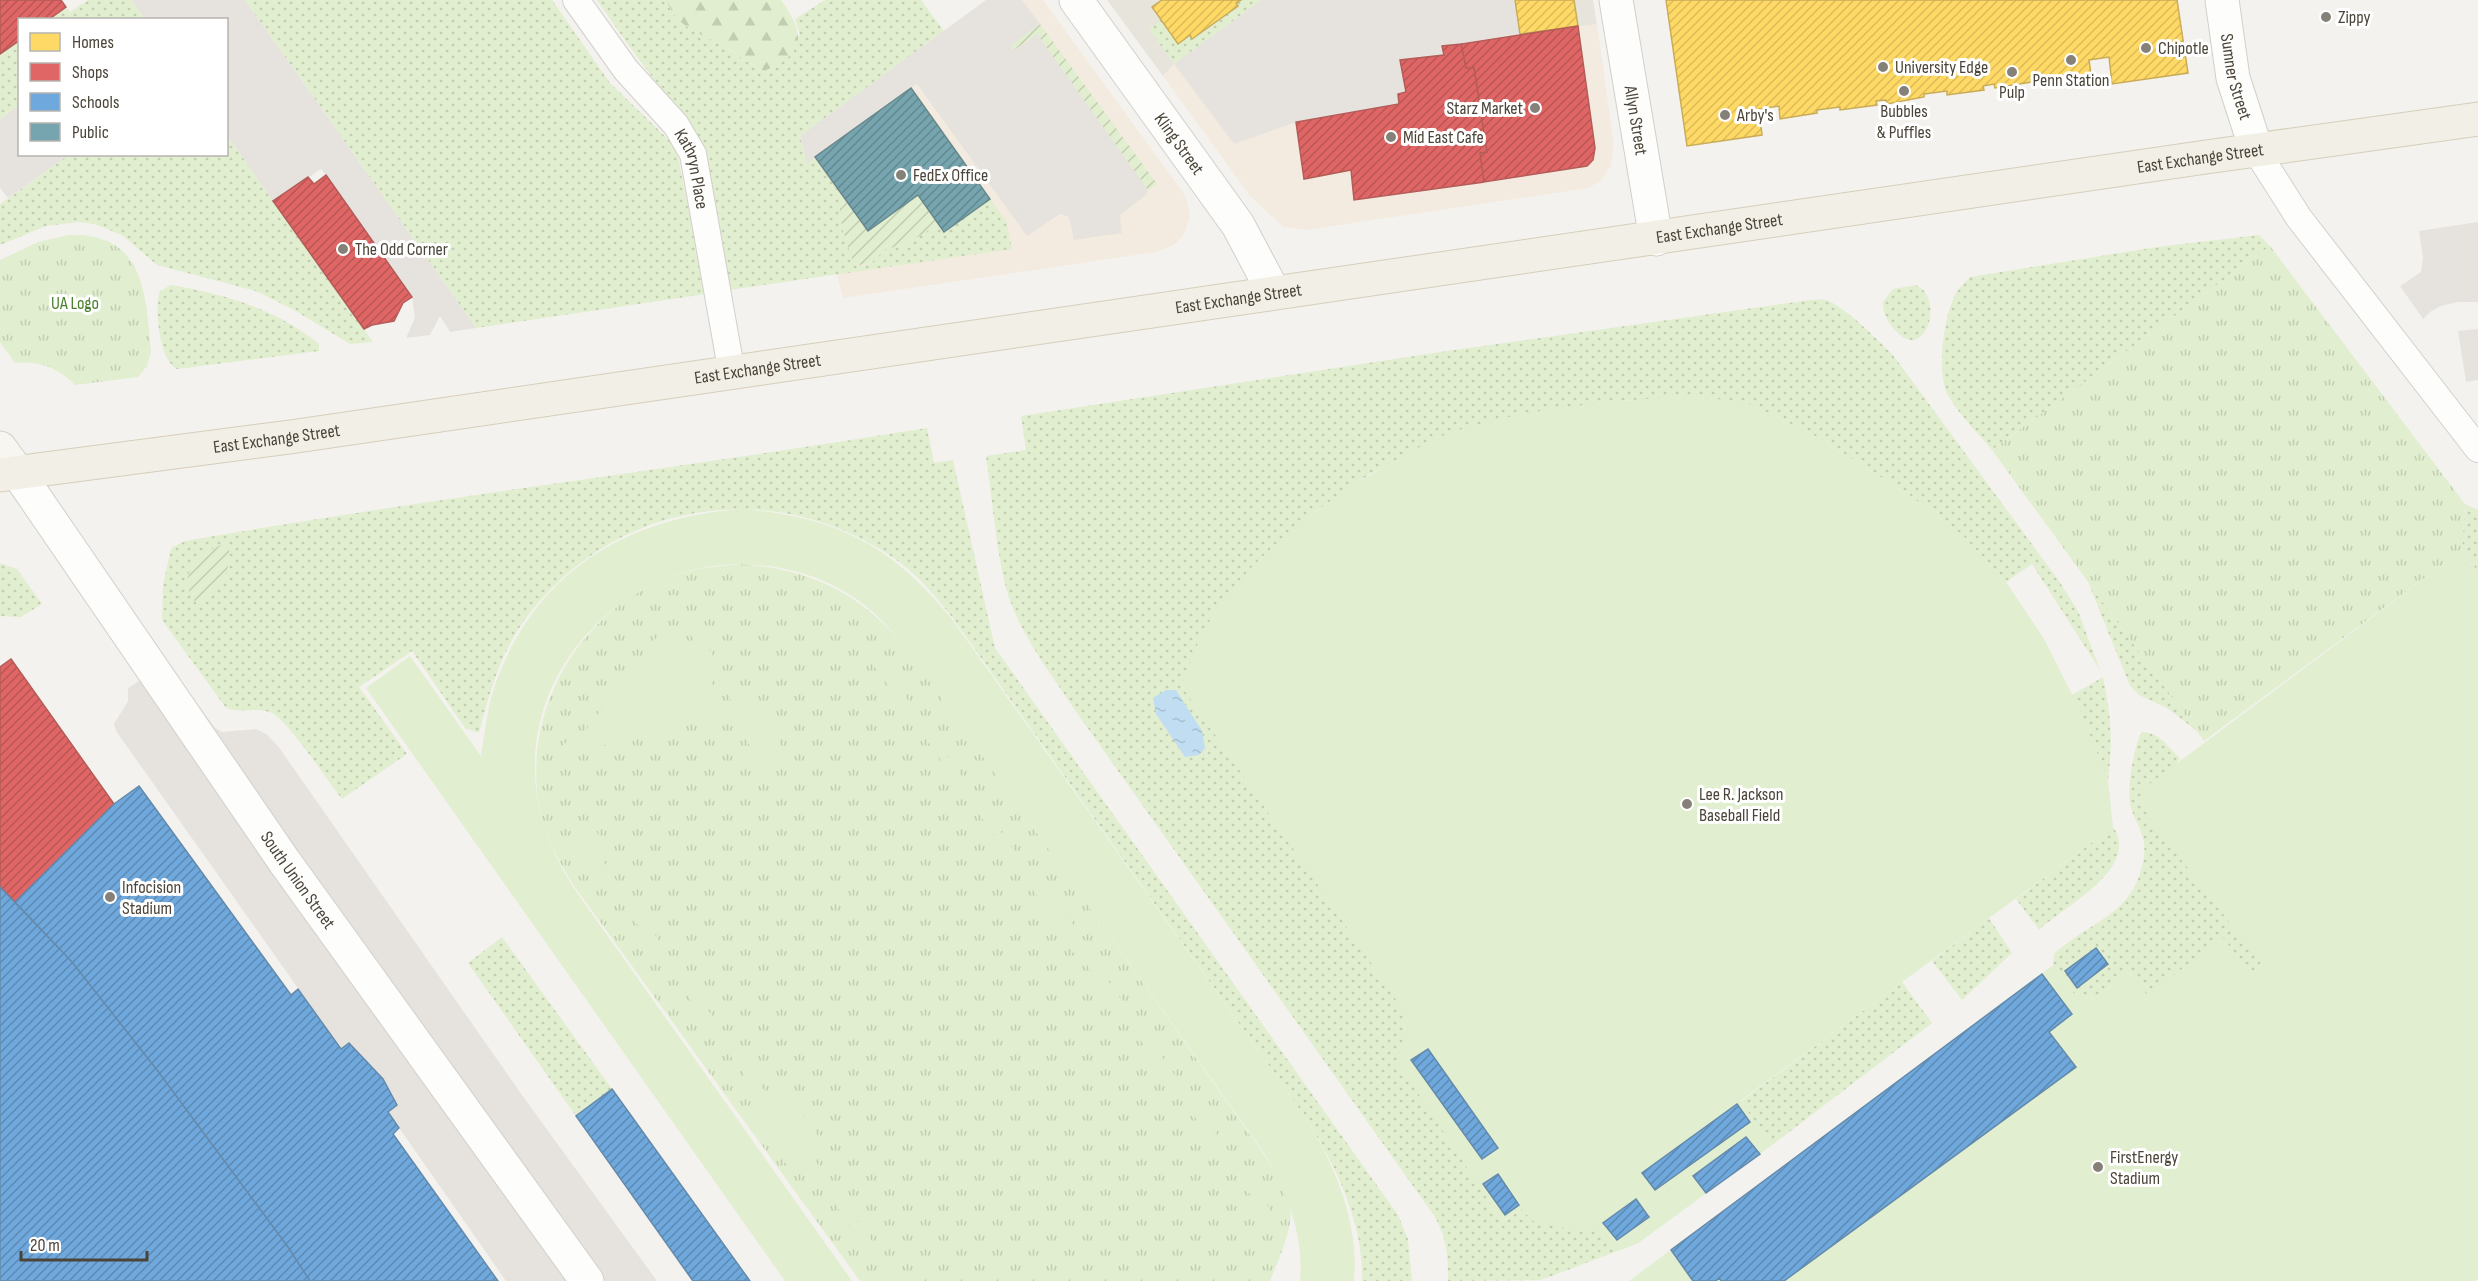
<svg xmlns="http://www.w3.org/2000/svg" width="2478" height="1281" font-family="'Sofia Sans Condensed',sans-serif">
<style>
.residential{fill:#e7e4dc}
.commercial{fill:#f3ebdf}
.grass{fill:url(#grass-dots)}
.forest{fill:url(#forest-firs)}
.park{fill:url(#park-tufts)}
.garden{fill:url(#garden-furrows)}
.pitch{fill:#e1eecf}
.parking{fill:#e6e3df}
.water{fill:url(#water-ripples)}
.homes{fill:url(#homes-hatch);stroke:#c9ac58;stroke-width:1.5}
.shops{fill:url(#shops-hatch);stroke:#b35c58;stroke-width:1.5}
.schools{fill:url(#schools-hatch);stroke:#648aab;stroke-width:1.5}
.public{fill:url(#public-hatch);stroke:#69888c;stroke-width:1.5}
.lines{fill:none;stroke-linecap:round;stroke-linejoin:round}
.service-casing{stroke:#d2d0cb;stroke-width:28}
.minor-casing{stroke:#d2d0cb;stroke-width:35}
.secondary-casing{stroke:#d3cfc5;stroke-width:35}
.primary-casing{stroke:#d6cebb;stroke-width:35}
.service{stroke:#fdfdfc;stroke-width:26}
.minor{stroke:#fdfdfc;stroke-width:33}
.secondary{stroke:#f7f6f1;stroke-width:33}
.primary{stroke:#f2efe6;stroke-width:33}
.poi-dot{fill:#868178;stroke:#fff;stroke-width:2}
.labels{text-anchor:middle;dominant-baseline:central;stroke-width:6;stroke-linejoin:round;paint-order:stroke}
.poi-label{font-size:18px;fill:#4b4439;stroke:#fff;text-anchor:start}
.street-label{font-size:18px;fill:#4b4439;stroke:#fff}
.park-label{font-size:18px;fill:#4a7f2a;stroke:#fff}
</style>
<defs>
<pattern id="grass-dots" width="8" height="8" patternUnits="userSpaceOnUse" patternTransform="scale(1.5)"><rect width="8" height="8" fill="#e1eecf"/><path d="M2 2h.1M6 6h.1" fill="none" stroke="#c3cdb2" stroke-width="1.8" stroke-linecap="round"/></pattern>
<pattern id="forest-firs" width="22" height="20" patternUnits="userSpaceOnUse" patternTransform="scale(1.5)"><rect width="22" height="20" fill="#e1eecf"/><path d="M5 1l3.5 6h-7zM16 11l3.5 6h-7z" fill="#c3cdb2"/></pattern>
<pattern id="park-tufts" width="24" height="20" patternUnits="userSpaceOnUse" patternTransform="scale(1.5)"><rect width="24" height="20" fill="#e1eecf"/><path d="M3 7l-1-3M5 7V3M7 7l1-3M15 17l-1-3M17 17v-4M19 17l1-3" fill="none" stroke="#c3cdb2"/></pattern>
<pattern id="garden-furrows" width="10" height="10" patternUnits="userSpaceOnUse" patternTransform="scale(1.5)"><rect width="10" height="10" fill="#e1eecf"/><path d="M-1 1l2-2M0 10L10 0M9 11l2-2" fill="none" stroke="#c3cdb2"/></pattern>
<pattern id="water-ripples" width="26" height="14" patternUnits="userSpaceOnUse" patternTransform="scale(1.5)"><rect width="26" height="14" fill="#c0ddf1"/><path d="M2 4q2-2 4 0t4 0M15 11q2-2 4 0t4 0" fill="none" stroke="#a6bfcf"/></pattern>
<pattern id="homes-hatch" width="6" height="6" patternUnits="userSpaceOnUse" patternTransform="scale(1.5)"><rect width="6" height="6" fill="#ffd966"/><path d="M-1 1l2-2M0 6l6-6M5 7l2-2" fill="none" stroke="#dcbb59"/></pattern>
<pattern id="shops-hatch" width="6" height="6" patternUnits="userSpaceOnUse" patternTransform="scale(1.5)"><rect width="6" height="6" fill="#e06666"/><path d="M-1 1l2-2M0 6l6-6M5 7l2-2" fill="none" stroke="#b85655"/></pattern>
<pattern id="schools-hatch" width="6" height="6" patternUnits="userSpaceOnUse" patternTransform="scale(1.5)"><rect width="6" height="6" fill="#6fa8dc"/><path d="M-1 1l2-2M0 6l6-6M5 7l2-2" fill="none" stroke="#5d8ab3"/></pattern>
<pattern id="public-hatch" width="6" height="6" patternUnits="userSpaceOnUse" patternTransform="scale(1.5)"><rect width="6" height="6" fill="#76a5af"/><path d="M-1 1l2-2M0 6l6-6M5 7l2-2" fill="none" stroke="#63888f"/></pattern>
</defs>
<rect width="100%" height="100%" fill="#f4f2ee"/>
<!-- residential -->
<path class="residential" d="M 1107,0 L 1262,0 L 1174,64 L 1163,76 Z
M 1515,0 L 1593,0 L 1597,24 L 1520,34 Z"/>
<!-- commercial -->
<path class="commercial" d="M 986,0 L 1043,0 L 1182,191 L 1187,200 L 1190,217 L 1184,234 L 1174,245 L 1157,252 L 843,298 L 800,136 Z
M 1262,0 L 1515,0 L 1520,34 L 1597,24 L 1614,145 L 1611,166 L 1602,179 L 1589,188 L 1306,230 L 1283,227 L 1250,196 L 1163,76 L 1174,64 Z"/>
<!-- grass -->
<path class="grass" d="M 88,0 L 131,0 L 145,19 L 48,20 L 66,7 L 70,12 Z
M 245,0 L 552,0 L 610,83 L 672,143 L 677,152 L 706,294 L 476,328 Z
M 597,0 L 667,0 C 676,29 702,33 724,46 C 737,55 750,64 764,71 L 800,35 L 795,19 L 825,0 L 921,0 L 944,31 L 800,136 L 807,163 L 815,157 L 841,194 C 836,223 846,242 862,266 L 870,264 L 885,249 L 906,244 L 939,224 L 945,232 L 990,199 L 1006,221 L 1012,249 L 729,290 L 701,145 C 691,117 670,100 652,77 C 633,52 615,26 597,0 Z
M 1241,0 L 1262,0 L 1174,64 L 1149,29 L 1161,20 L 1179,43 L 1190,35 L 1192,38 Z
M 19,40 L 19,105 L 0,119 L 0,54 Z
M 227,135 L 364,329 L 373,342 L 350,344 L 294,310 L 256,291 L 157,265 L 122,235 L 94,224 L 78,222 L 46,226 L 0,245 L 0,204 L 69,155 L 226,154 Z
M 2259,235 L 2270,246 L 1992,450 C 1978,433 1959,415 1948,395 C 1936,373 1944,317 1955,295 C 1958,288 1965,283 1970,277 L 2157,247 Z
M 171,285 C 227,295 274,308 319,344 L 319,351 L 177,369 C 159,360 154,308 160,291 Z
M 1916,285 C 1946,298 1925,365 1895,330 C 1887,321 1883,314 1883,302 L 1893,289 Z
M 1811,300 C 1815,300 1822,299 1826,300 C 1844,306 1879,341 1893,355 L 2059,581 L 2078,611 L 2100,670 L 2032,564 L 2006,582 L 1964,537 L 1908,494 L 1810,433 L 1744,402 L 1627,400 L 1526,414 L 1439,437 L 1370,474 L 1315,512 L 1272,549 L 1206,627 L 1182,686 L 1408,1016 L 1404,1028 L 1503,1221 L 1522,1209 L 1595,1224 L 1615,1252 L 1541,1280 L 1448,1281 C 1448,1256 1447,1239 1435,1217 L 1077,713 C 1050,672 1015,629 1004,580 C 995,540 992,497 986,456 L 1026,450 L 1021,416 L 1447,351 Z
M 927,428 L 934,463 L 953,460 L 995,648 L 1398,1215 L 1408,1239 L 1412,1281 L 1362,1281 C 1364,1224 1337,1169 1308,1121 L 952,617 C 935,596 918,575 895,559 C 776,476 619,499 530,613 C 502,648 490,690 479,733 L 465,728 L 412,651 L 359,687 L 407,754 L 342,799 C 328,781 288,721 272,713 C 256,706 241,714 226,708 L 162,620 L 163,585 L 171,548 L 185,541 C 431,498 680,468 927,428 Z
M 2465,504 L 2478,510 L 2478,572 L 2462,550 Z
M 0,563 L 17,569 L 42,604 L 21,617 L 0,616 Z
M 2088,582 L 2197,731 L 2167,708 L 2139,695 L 2130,686 Z
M 2103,677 C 2111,715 2113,742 2108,781 L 2072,695 Z
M 2142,732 C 2159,732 2169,748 2180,758 L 2147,815 L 2263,964 L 2250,974 L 2223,938 L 2147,996 L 2129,972 L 2096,998 L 2074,994 L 2053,965 L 2054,954 C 2076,933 2108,921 2127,898 C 2139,884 2148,855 2143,838 C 2140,826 2132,816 2130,803 C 2127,788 2134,744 2142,732 Z
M 2113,827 C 2142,867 2063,907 2039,930 L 2016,899 Z
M 1989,918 L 2012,953 L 1962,1000 L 1932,961 Z
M 502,937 L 612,1089 L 576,1116 L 468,963 Z
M 1902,982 L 1932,1023 L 1772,1145 L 1740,1102 Z"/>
<!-- forest -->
<path class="forest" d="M 667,0 L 781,0 C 806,35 806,54 764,71 C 750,64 737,54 724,46 C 702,33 676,29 667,0 Z"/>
<!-- park -->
<path class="park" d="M 69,235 C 145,232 146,295 151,352 L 147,366 L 138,377 L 75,385 C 57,367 41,361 15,363 L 0,342 L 0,260 L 38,242 Z
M 2270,246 L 2465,504 L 2462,550 L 2204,741 L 1992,450 Z
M 743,564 C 815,571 860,593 907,649 L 1263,1153 C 1273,1170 1286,1188 1290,1208 C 1294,1226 1277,1264 1270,1281 L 860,1281 L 574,886 C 557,859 542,830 538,798 C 525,701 586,603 680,574 C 700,567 721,566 743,564 Z"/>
<!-- garden -->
<path class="garden" d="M 1040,24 L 1157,184 L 1148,190 L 1037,35 L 1012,51 L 1010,47 L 1013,44 Z
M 841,194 L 868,231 L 918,195 L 939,224 L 906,244 L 886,249 L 870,264 L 857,265 C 849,258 850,251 847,243 C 841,225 838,213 841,194 Z
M 228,543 C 233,570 221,590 200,607 C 172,580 196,551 228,543 Z"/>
<!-- pitch -->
<path class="pitch" d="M 1690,396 L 1744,402 L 1810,433 L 1908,494 L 1964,537 L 2006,582 L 2044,639 L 2082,714 L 2108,781 L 2113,827 L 1740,1101 L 1772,1145 L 1637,1244 L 1615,1252 L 1595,1225 L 1584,1232 L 1532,1221 L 1522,1209 L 1502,1221 L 1398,1063 L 1407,1016 L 1182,686 C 1189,666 1196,645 1206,627 C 1243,559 1336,492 1403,456 C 1415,450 1427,442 1439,437 C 1515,408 1609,401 1690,396 Z
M 743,509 C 838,518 891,545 951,618 L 1308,1121 C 1336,1169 1359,1223 1354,1281 L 1300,1281 C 1304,1234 1287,1192 1264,1153 L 907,650 C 894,633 880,617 863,604 C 833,581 795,568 758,565 C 643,554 534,650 535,767 C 535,811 550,849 573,887 L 852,1281 L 785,1281 L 366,688 L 410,656 L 481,756 C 485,732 487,708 495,685 C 536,571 627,517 743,509 Z
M 2462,550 L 2478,572 L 2478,1279 L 2475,1281 L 1629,1281 L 2053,965 L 2074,994 L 2096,998 L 2129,972 L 2147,995 L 2223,938 L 2250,973 L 2262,965 L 2147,815 L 2142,799 L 2144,788 Z
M 675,594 L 743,704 L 758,710 L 788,756 L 765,770 L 738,727 L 736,708 L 667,597 Z
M 666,625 C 699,656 710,672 725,715 L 584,750 L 585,752 L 570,763 L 559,748 L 574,736 L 578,740 Z
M 864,638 L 1047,897 L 1052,895 L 1087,944 L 1084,947 L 1270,1209 L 1264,1214 L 1077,951 L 1073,953 L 1037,903 L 1040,900 L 857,642 Z
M 593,826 L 608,849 L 603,852 L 603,861 L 767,1094 L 781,1084 L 828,1150 L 814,1159 L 900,1281 L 889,1281 L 807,1164 L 793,1174 L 747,1110 L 762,1100 L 596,866 L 587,861 L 584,863 L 569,841 Z"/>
<!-- parking -->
<path class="parking" d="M 131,0 L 245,0 L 476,328 L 450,332 L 440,316 L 430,335 L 406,338 L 415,318 L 412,297 L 321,169 L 273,201 L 227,135 L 226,20 L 145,19 Z
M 986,0 L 1022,0 L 1040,24 L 1013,44 L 1011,49 L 1015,50 L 1037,34 L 1148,190 L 1146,195 L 1120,215 L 1122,233 L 1074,240 L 1069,217 L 1060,214 L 1027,236 L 917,84 L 807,163 L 800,136 Z
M 1262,0 L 1515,0 L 1520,34 L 1443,46 L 1444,55 L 1401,60 L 1406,92 L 1398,94 L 1399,104 L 1296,122 L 1234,144 L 1174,64 Z
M 19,105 L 20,154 L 69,155 L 8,198 L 0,188 L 0,119 Z
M 2478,222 L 2478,302 L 2458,302 L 2441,306 L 2430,312 L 2423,319 L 2400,286 L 2421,272 L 2423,258 L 2419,231 Z
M 2478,329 L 2478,380 L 2466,382 L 2458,331 Z
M 167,663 L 215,728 L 222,732 L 256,729 L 266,734 L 278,746 L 522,1095 L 657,1281 L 506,1281 L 388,1112 L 397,1105 L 383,1079 L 349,1044 L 341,1049 L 116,731 L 114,724 L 128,701 L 128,688 Z"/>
<!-- water -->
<path class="water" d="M 1166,690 L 1176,690 L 1202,731 L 1205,748 L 1199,755 L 1185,757 L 1156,714 L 1153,698 Z"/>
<!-- homes -->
<path class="homes" d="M 1162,0 L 1241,0 L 1236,3 L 1238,6 L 1192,39 L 1190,35 L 1178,44 L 1152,7 Z
M 1515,0 L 1574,0 L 1578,26 L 1520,34 Z
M 1666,0 L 2177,0 L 2188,73 L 2112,84 L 2109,57 L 2089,60 L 2091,74 L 2054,79 L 2053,76 L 2031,79 L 2031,82 L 1995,88 L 1994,84 L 1983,86 L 1984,90 L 1947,95 L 1947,91 L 1924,94 L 1924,97 L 1887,104 L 1886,100 L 1876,101 L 1877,105 L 1840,110 L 1840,107 L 1817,110 L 1817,113 L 1780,119 L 1779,106 L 1759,109 L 1762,135 L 1687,146 Z"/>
<!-- shops -->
<path class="shops" d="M 0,0 L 61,0 L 66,7 L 48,20 L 20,20 L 20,40 L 0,54 Z
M 1578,26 L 1595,148 L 1593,160 L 1587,166 L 1484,182 L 1480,153 L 1487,152 L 1474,68 L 1466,68 L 1461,44 Z
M 1461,44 L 1466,68 L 1474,68 L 1487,152 L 1480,153 L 1484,182 L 1354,200 L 1351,170 L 1304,179 L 1296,122 L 1399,104 L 1398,94 L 1406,92 L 1400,60 L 1444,55 L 1442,46 Z
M 326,175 L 412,297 L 403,303 L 394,321 L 372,325 L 364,329 L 273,201 L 308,177 L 314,184 Z
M 11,659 L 114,804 L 15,902 L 0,887 L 0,667 Z"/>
<!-- schools -->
<path class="schools" d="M 139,786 L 291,995 L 298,989 L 341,1049 L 349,1043 L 383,1079 L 397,1105 L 388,1112 L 399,1128 L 393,1134 L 498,1281 L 310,1281 L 288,1247 L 157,1070 L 72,962 L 15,902 L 114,804 Z
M 0,887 L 72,962 L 157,1070 L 288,1247 L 310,1281 L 0,1281 Z
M 2096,948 L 2108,964 L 2077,988 L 2065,971 Z
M 2042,974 L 2072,1014 L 2049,1032 L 2076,1067 L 1784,1281 L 1721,1281 L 1719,1278 L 1716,1281 L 1693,1281 L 1671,1250 Z
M 1428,1049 L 1498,1148 L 1482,1159 L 1411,1060 Z
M 612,1089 L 750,1281 L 693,1281 L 576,1116 Z
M 1737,1104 L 1750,1122 L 1655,1190 L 1642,1173 Z
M 1746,1137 L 1760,1154 L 1706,1193 L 1693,1176 Z
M 1498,1174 L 1519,1205 L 1505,1215 L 1483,1184 Z
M 1636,1199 L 1649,1217 L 1617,1240 L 1603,1223 Z"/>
<!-- public -->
<path class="public" d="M 911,88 L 990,199 L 944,232 L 918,195 L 868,231 L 815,157 Z"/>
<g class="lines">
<defs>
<g id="service">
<path id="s1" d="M 576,0 L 626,70 L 676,125 L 693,154 L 732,374"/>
<path d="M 2257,152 L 2299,218 L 2478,449"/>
</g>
<g id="minor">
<path id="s2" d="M 1076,0 L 1238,225 L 1274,293"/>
<path id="s3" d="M 1616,0 L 1656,239"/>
<path id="s4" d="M 2222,0 L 2233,78 L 2257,152"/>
<path id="s5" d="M 18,473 L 284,861 L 587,1281"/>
</g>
<path id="secondary" d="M 0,448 L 18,473"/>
<g id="primary">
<path id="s6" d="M 0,475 L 290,437 L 2206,157 L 2478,119"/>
</g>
</defs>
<!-- service casing -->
<use href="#service" class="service-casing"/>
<!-- minor casing -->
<use href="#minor" class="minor-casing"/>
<!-- secondary casing -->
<use href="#secondary" class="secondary-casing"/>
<!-- primary casing -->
<use href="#primary" class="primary-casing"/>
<!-- service -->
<use href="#service" class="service"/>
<!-- minor -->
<use href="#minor" class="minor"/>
<!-- secondary -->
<use href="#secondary" class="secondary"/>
<!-- primary -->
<use href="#primary" class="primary"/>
</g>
<!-- markers -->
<g class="poi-dot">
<circle cx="2326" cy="17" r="6"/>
<circle cx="2146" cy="48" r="6"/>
<circle cx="2071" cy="60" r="6"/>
<circle cx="1883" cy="67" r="6"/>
<circle cx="2012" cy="72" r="6"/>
<circle cx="1904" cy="91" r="6"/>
<circle cx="1535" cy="108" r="6"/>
<circle cx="1725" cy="115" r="6"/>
<circle cx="1391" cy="137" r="6"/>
<circle cx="901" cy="175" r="6"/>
<circle cx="343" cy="249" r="6"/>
<circle cx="1687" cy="804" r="6"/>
<circle cx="110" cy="897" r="6"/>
<circle cx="2098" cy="1167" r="6"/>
</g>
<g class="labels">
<!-- poi labels -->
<g class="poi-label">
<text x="2338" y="17">Zippy</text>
<text x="2158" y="48">Chipotle</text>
<text x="1895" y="67">University Edge</text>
<text x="2071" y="80" text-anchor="middle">Penn Station</text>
<text x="2012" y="92" text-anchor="middle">Pulp</text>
<text x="1523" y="108" text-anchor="end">Starz Market</text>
<text x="1904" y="111" text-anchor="middle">Bubbles<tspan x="1904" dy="21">&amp; Puffles</tspan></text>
<text x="1737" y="115">Arby's</text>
<text x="1403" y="137">Mid East Cafe</text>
<text x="913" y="175">FedEx Office</text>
<text x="355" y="249">The Odd Corner</text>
<text x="1699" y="794">Lee R. Jackson<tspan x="1699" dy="21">Baseball Field</tspan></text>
<text x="122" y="887">Infocision<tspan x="122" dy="21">Stadium</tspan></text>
<text x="2110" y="1157">FirstEnergy<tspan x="2110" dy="21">Stadium</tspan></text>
</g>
<!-- street labels -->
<g class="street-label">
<text stroke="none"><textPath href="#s4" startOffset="78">Sumner Street</textPath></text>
<text stroke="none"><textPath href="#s3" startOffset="122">Allyn Street</textPath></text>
<text stroke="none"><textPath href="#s2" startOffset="177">Kling Street</textPath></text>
<text stroke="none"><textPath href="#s6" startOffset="2223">East Exchange Street</textPath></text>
<text stroke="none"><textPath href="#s1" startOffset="208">Kathryn Place</textPath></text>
<text stroke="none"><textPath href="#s6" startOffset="1737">East Exchange Street</textPath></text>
<text stroke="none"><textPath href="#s6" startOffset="1251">East Exchange Street</textPath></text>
<text stroke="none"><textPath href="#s6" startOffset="765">East Exchange Street</textPath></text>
<text stroke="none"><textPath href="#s6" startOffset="279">East Exchange Street</textPath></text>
<text stroke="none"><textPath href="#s5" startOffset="494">South Union Street</textPath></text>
</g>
<!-- park labels -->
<g class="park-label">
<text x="75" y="303">UA Logo</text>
</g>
</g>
<!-- legend -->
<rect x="18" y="18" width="210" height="138" fill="#ffffff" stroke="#b7b4b0" stroke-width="1.5"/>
<rect x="30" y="33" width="30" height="18" fill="#ffd966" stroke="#b7b4b0" stroke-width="1.5"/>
<text x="72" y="48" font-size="18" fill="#4b4439">Homes</text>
<rect x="30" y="63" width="30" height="18" fill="#e06666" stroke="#b7b4b0" stroke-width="1.5"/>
<text x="72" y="78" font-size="18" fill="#4b4439">Shops</text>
<rect x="30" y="93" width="30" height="18" fill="#6fa8dc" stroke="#b7b4b0" stroke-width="1.5"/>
<text x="72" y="108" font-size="18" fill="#4b4439">Schools</text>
<rect x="30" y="123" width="30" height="18" fill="#76a5af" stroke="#b7b4b0" stroke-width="1.5"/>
<text x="72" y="138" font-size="18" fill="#4b4439">Public</text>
<!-- scale -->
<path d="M21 1251v9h126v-9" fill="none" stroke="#4b4439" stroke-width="3"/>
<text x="30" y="1251" font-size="18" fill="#4b4439" stroke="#ffffff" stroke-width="4.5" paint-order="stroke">20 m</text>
</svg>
